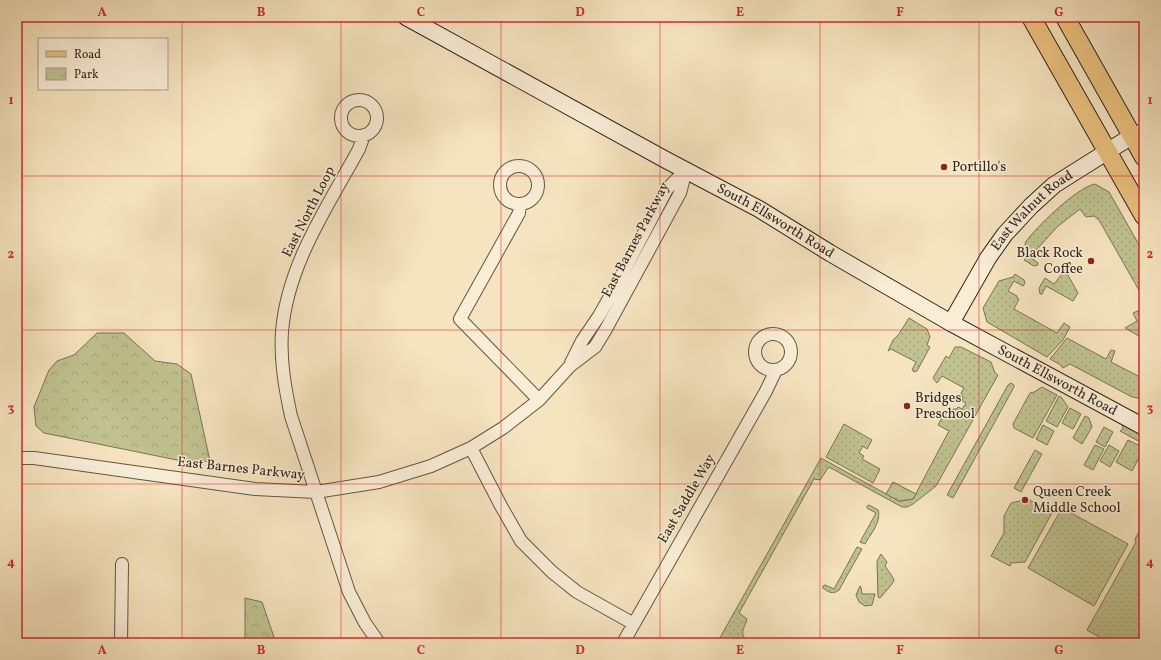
<svg xmlns="http://www.w3.org/2000/svg" width="1161" height="660" font-family="Vollkorn,serif">
<style>
.grass{fill:url(#grass-dots);stroke:#797454}
.park{fill:url(#park-crowns);stroke:#797454}
.lines{fill:none;stroke-linecap:round;stroke-linejoin:round}
.street-casing{stroke:#635643;stroke-width:14}
.secondary-casing{stroke:#322619;stroke-width:18}
.primary-casing{stroke:#322619;stroke-width:20}
.street{stroke:#f9edd6;stroke-width:12}
.secondary{stroke:#f9edd6;stroke-width:16}
.primary{stroke:#ebc280;stroke-width:18}
.grid{fill:none;stroke:#d62828;stroke-width:1;stroke-opacity:0.55}
.poi-dot{fill:#8f2418;stroke:#f9edd6;stroke-width:1.5}
.labels{text-anchor:middle;dominant-baseline:central;stroke-width:3;stroke-linejoin:round;paint-order:stroke}
.poi-label{font-size:14px;fill:#322619;stroke:#f9edd6;text-anchor:start}
.street-label{font-size:14px;fill:#322619;stroke:#f9edd6}
.neatline{fill:none;stroke:#d62828;stroke-width:1.5}
.grid-label{font-size:13px;text-anchor:middle;font-weight:bold;fill:#d62828}
</style>
<defs>
<pattern id="grass-dots" width="8" height="8" patternUnits="userSpaceOnUse"><rect width="8" height="8" fill="#c0c390"/><path d="M2 2h.1M6 6h.1" fill="none" stroke="#a5a77c" stroke-width="1.8" stroke-linecap="round"/></pattern>
<pattern id="park-crowns" width="20" height="18" patternUnits="userSpaceOnUse"><rect width="20" height="18" fill="#c0c390"/><path d="M2 6a3 3 0 1 1 6 0M12 15a3 3 0 1 1 6 0" fill="none" stroke="#a5a77c"/></pattern>
</defs>
<rect width="100%" height="100%" fill="#f6e4c0"/>
<filter id="stains"><feTurbulence type="fractalNoise" baseFrequency=".005" numOctaves="4"/><feColorMatrix values="0 0 0 0 .2 0 0 0 0 .09 0 0 0 0 .02 0 0 0 .5 -.17"/></filter>
<radialGradient id="worn" r=".72"><stop offset=".6" stop-color="#630" stop-opacity="0"/><stop offset="1" stop-color="#630" stop-opacity=".3"/></radialGradient>
<!-- grass -->
<path class="grass" d="M 1095,184 L 1109,192 L 1138,243 L 1144,258 L 1144,299 L 1099,220 L 1094,216 L 1086,217 L 1080,209 L 1057,227 L 1030,257 L 1038,263 L 1038,265 L 1034,266 L 1024,260 L 1027,257 L 1025,243 C 1036,227 1076,188 1095,184 Z
M 1065,270 L 1078,293 L 1073,301 L 1046,286 L 1042,294 L 1040,294 L 1039,288 L 1045,278 L 1054,284 Z
M 1015,274 L 1024,280 L 1025,283 L 1023,286 L 1014,281 L 1008,291 L 1017,296 L 1017,298 L 1019,299 L 1014,309 L 1057,333 L 1064,323 L 1070,327 L 1063,340 L 1047,357 L 987,322 L 983,308 L 999,281 L 1013,277 Z
M 1142,309 L 1144,313 L 1144,339 L 1125,328 L 1137,321 L 1133,313 Z
M 909,318 L 927,329 L 930,337 L 927,345 L 930,347 L 917,371 L 914,372 L 912,370 L 916,362 L 891,349 L 888,351 L 893,340 L 899,334 Z
M 1067,338 L 1106,359 L 1111,350 L 1115,351 L 1111,362 L 1144,379 L 1144,399 L 1132,397 L 1070,364 L 1063,368 L 1059,364 L 1050,359 Z
M 955,347 L 961,347 L 991,362 L 995,373 L 998,375 L 936,486 L 913,504 L 907,507 L 902,507 L 829,467 L 828,468 L 820,480 L 814,479 L 739,613 L 747,619 C 744,631 738,632 749,643 L 717,643 L 821,458 L 899,501 L 913,499 L 949,431 L 938,425 L 944,414 L 949,416 L 953,409 L 957,409 L 958,407 L 962,409 L 966,403 L 962,401 L 963,398 L 961,393 L 964,388 L 942,376 L 937,383 L 933,378 L 946,356 L 949,358 Z
M 1011,383 L 1014,385 L 1014,387 L 953,498 L 947,495 L 1008,385 Z
M 1042,387 L 1057,395 L 1033,438 L 1014,428 L 1013,424 L 1030,393 L 1034,392 Z
M 1059,396 L 1062,398 L 1068,407 L 1057,427 L 1046,421 Z
M 1070,408 L 1081,414 L 1073,429 L 1062,423 Z
M 1085,416 L 1089,418 L 1092,427 L 1082,444 L 1073,438 Z
M 1122,423 L 1144,435 L 1144,444 L 1120,431 L 1123,429 Z
M 844,424 L 872,440 L 867,449 L 863,446 L 859,453 L 864,456 L 862,459 L 880,469 L 873,483 L 826,457 Z
M 1043,425 L 1054,431 L 1047,445 L 1036,439 Z
M 1104,427 L 1113,432 L 1105,447 L 1096,442 Z
M 1128,440 L 1144,448 L 1132,471 L 1116,462 Z
M 1095,445 L 1104,449 L 1093,470 L 1084,465 Z
M 1109,445 L 1119,451 L 1110,467 L 1100,461 Z
M 1035,450 L 1042,454 L 1021,492 L 1014,488 Z
M 1028,499 L 1052,513 L 1025,562 L 1011,563 L 1010,566 L 991,556 L 1004,533 L 1004,516 L 1011,503 Z
M 869,505 L 878,510 C 882,521 870,535 865,544 L 860,542 L 876,513 L 867,508 L 867,506 Z
M 1062,508 L 1128,544 L 1094,606 L 1028,568 Z
M 1144,523 L 1144,630 L 1137,643 L 1110,643 L 1087,630 L 1136,542 L 1135,539 Z
M 857,547 L 862,549 L 839,590 C 833,595 828,592 823,588 L 823,586 L 825,585 L 834,589 Z
M 881,554 L 887,562 L 885,566 L 892,576 L 894,580 L 892,584 L 880,598 L 878,597 L 877,561 Z
M 860,586 L 861,587 L 862,594 L 875,594 L 872,605 L 865,606 L 859,602 L 856,595 Z"/>
<!-- park -->
<path class="park" d="M 97,333 L 124,333 L 155,361 L 177,364 L 191,374 L 210,461 L 187,462 L 44,433 L 36,426 L 34,407 L 49,370 L 57,361 L 74,355 Z
M 893,482 L 916,494 L 913,499 L 899,501 L 886,494 Z
M 245,598 L 262,602 L 276,643 L 245,643 Z"/>
<g class="lines">
<defs>
<path id="street" d="M341 118a18 18 0 1 1 36 0a18 18 0 1 1-36 0Z
M 364,135 L 359,149 C 328,206 287,265 282,332 C 280,360 285,388 291,416 L 349,592 L 365,623 L 379,643
M 1132,136 L 1144,129
M500 185a19 19 0 1 1 38 0a19 19 0 1 1-38 0Z
M 520,204 L 519,213 L 460,319 L 539,400
M755 352a18 18 0 1 1 36 0a18 18 0 1 1-36 0Z
M 571,363 L 582,341 L 599,316 L 616,286 L 667,189 L 685,171
M 471,448 L 501,506 L 521,541 L 552,572 L 577,592 L 634,624
M 17,458 L 34,458 L 255,489 L 316,492 L 379,482 L 431,466 L 471,448 L 503,428 L 539,400 L 570,366 L 595,347 L 606,329 L 680,193 L 686,170
M 121,643 L 122,564
M 623,643 L 766,391 L 776,370"/>
<g id="secondary">
<path id="s1" d="M 406,17 L 666,160 L 759,209 L 830,253 L 951,323 L 1144,427"/>
<path id="s2" d="M 951,323 L 988,258 L 1005,234 L 1031,206 L 1054,185 L 1132,136"/>
</g>
<path id="primary" d="M 1031,17 L 1144,216
M 1065,17 L 1144,157"/>
</defs>
<!-- street casing -->
<use href="#street" class="street-casing"/>
<!-- secondary casing -->
<use href="#secondary" class="secondary-casing"/>
<!-- primary casing -->
<use href="#primary" class="primary-casing"/>
<!-- street -->
<use href="#street" class="street"/>
<!-- secondary -->
<use href="#secondary" class="secondary"/>
<!-- primary -->
<use href="#primary" class="primary"/>
</g>
<!-- grid -->
<path class="grid" d="M 182,17 L 182,643M 341,17 L 341,643M 501,17 L 501,643M 660,17 L 660,643M 820,17 L 820,643M 979,17 L 979,643M 17,176 L 1144,176M 17,330 L 1144,330M 17,484 L 1144,484"/>
<!-- markers -->
<g class="poi-dot">
<circle cx="944" cy="167" r="4"/>
<circle cx="1091" cy="261" r="4"/>
<circle cx="907" cy="406" r="4"/>
<circle cx="1025" cy="500" r="4"/>
</g>
<g class="labels">
<!-- poi labels -->
<g class="poi-label">
<text x="952" y="167">Portillo's</text>
<text x="1083" y="253" text-anchor="end">Black Rock<tspan x="1083" dy="16">Coffee</tspan></text>
<text x="915" y="398">Bridges<tspan x="915" dy="16">Preschool</tspan></text>
<text x="1033" y="492">Queen Creek<tspan x="1033" dy="16">Middle School</tspan></text>
</g>
<!-- street labels -->
<g class="street-label">
<text transform="translate(309 212) rotate(-63)">East North Loop</text>
<text stroke="none"><textPath href="#s2" startOffset="140">East Walnut Road</textPath></text>
<text stroke="none"><textPath href="#s1" startOffset="422">South Ellsworth Road</textPath></text>
<text transform="translate(636 240) rotate(-62)">East Barnes Parkway</text>
<text stroke="none"><textPath href="#s1" startOffset="746">South Ellsworth Road</textPath></text>
<text transform="translate(241 469) rotate(6)">East Barnes Parkway</text>
<text transform="translate(687 499) rotate(-60)">East Saddle Way</text>
</g>
</g>
<!-- margin -->
<rect width="1161" height="660" fill="none" stroke="#f6e4c0" stroke-width="44"/>
<!-- legend -->
<rect x="38" y="38" width="130" height="52" fill="#f9edd6" stroke="#a99d8a"/>
<rect x="46" y="51" width="20" height="6" fill="#ebc280" stroke="#a99d8a"/>
<text x="74" y="58" font-size="12" fill="#322619">Road</text>
<rect x="46" y="68" width="20" height="12" fill="url(#park-crowns)" stroke="#a99d8a"/>
<text x="74" y="78" font-size="12" fill="#322619">Park</text>
<rect x="22" y="22" width="1117" height="616" class="neatline"/>
<g class="grid-label">
<text x="102" y="16">A</text>
<text x="261" y="16">B</text>
<text x="421" y="16">C</text>
<text x="580" y="16">D</text>
<text x="740" y="16">E</text>
<text x="900" y="16">F</text>
<text x="1059" y="16">G</text>
<text x="11" y="104">1</text>
<text x="1150" y="104">1</text>
<text x="11" y="258">2</text>
<text x="1150" y="258">2</text>
<text x="11" y="412">3</text>
<text x="1150" y="412">3</text>
<text x="11" y="566">4</text>
<text x="1150" y="566">4</text>
<text x="102" y="654">A</text>
<text x="261" y="654">B</text>
<text x="421" y="654">C</text>
<text x="580" y="654">D</text>
<text x="740" y="654">E</text>
<text x="900" y="654">F</text>
<text x="1059" y="654">G</text>
</g>
<rect width="100%" height="100%" filter="url(#stains)"/>
<rect width="100%" height="100%" fill="url(#worn)"/>
</svg>
